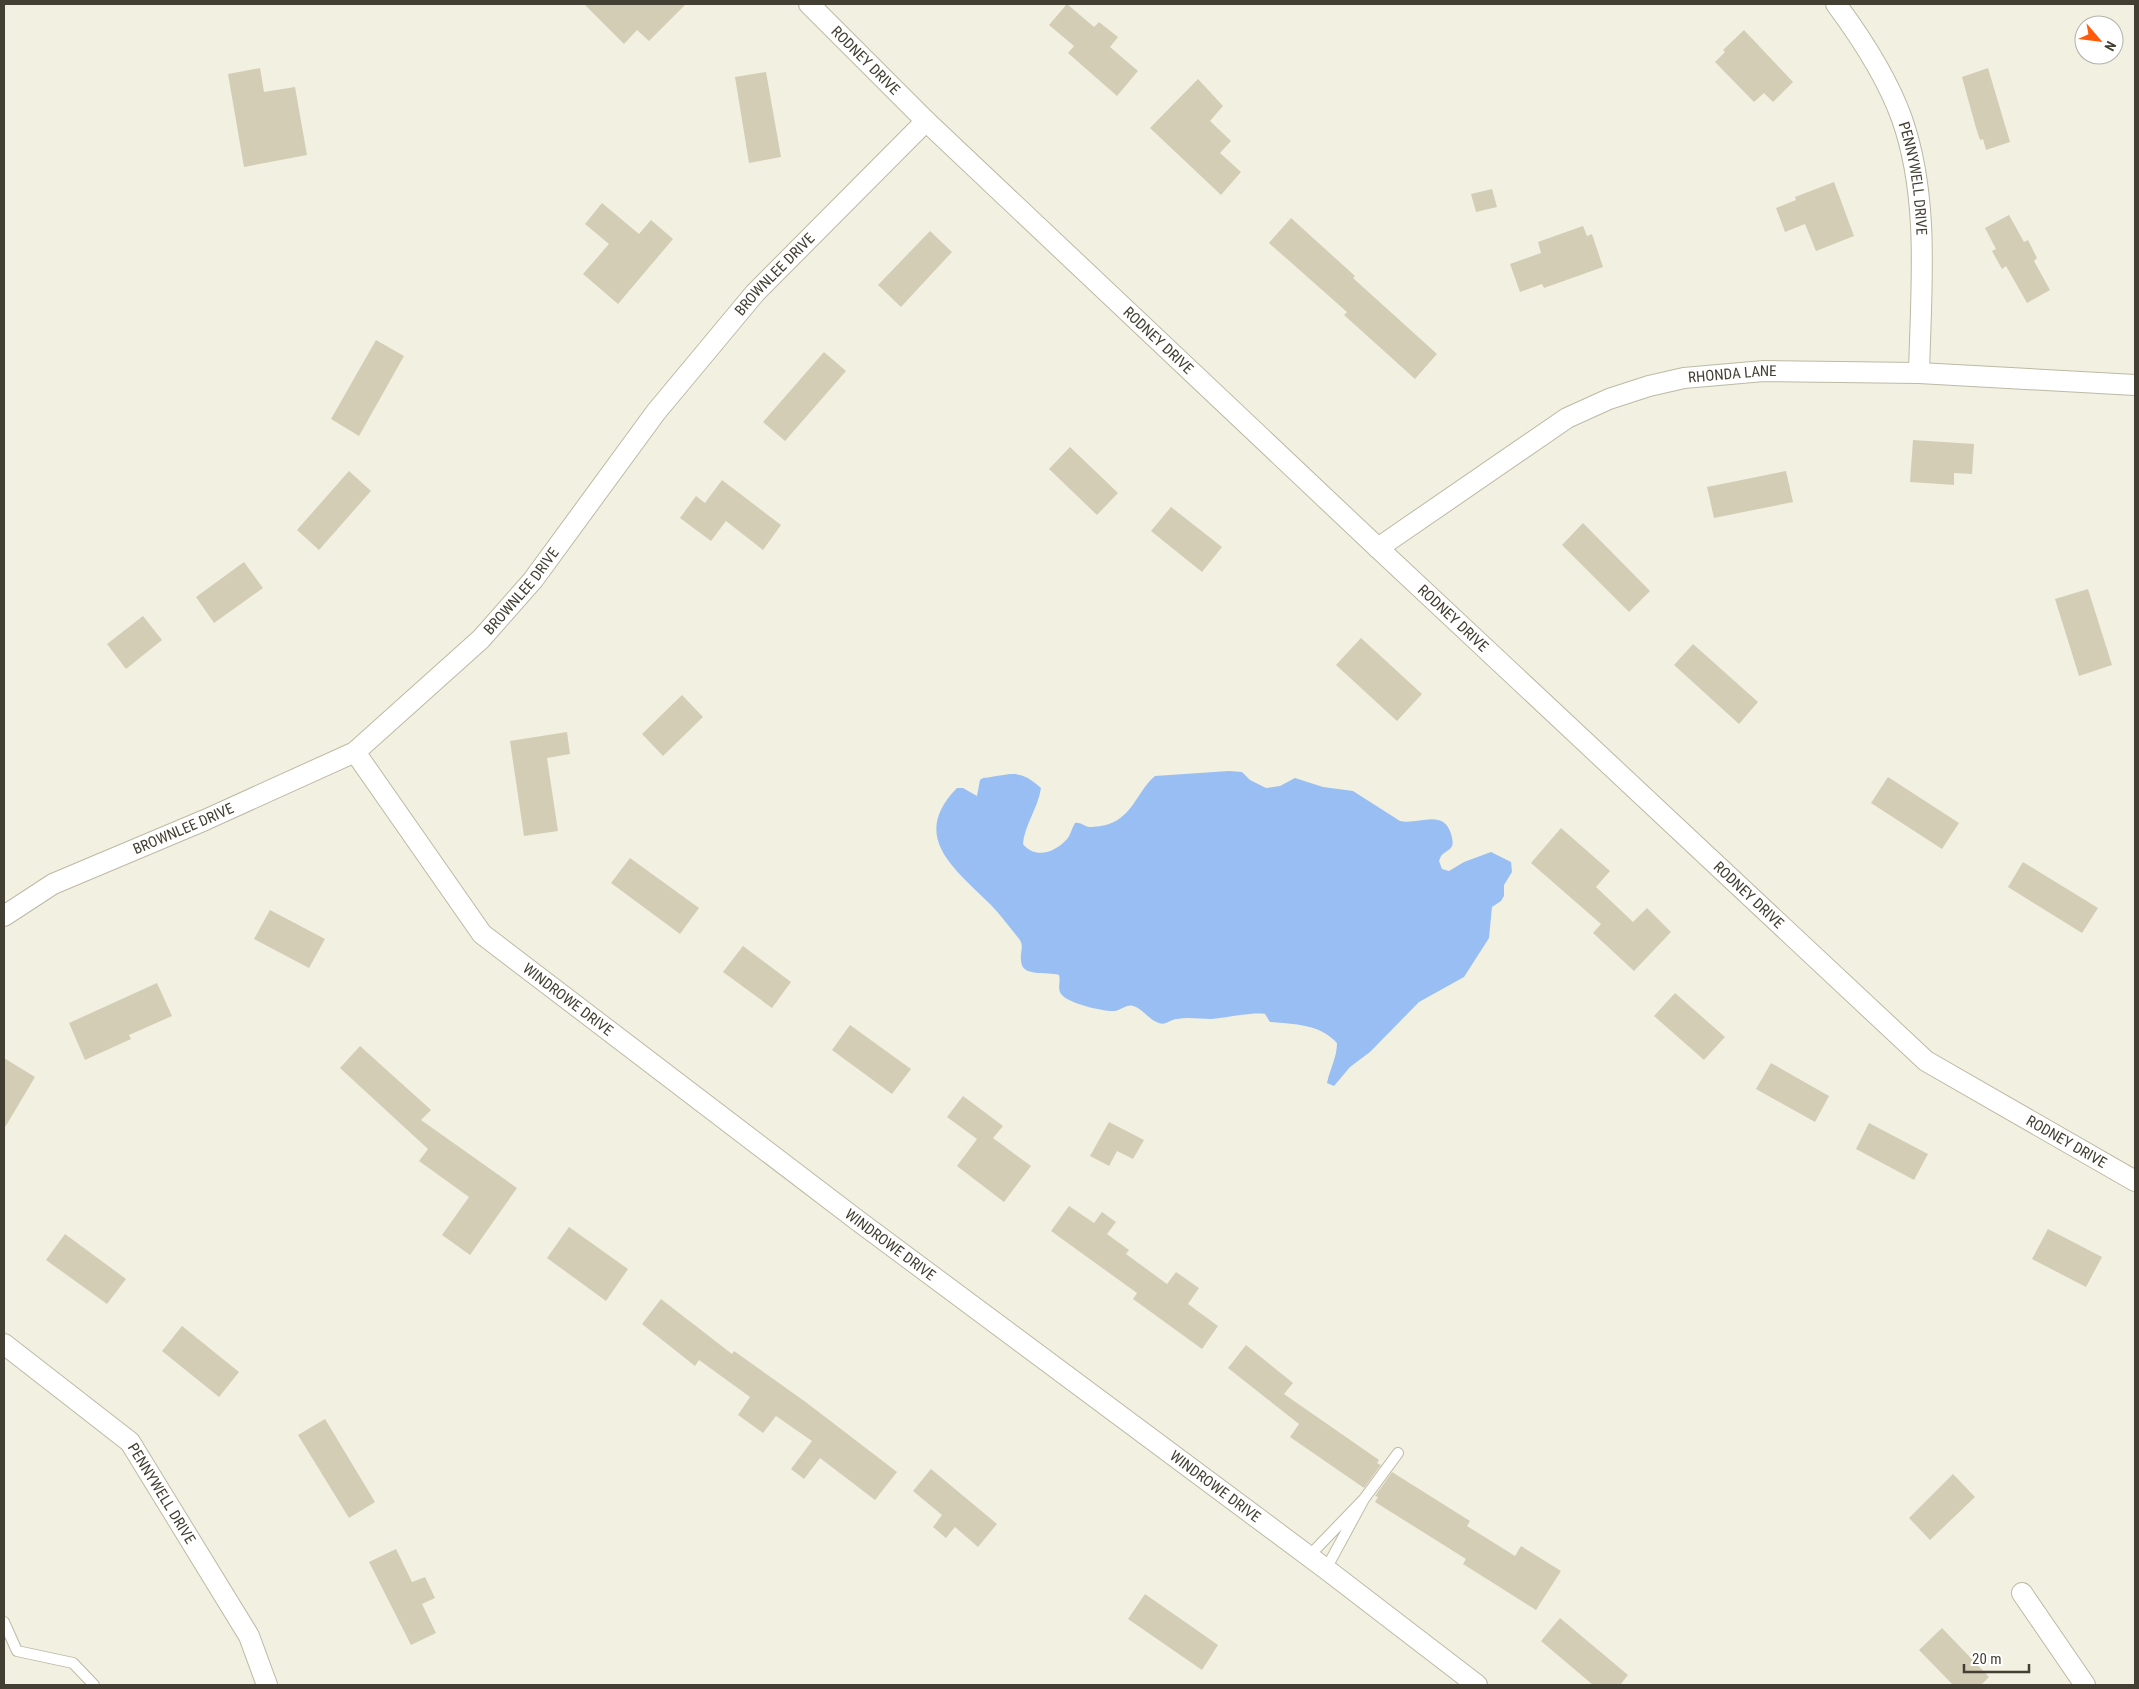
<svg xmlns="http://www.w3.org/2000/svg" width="2139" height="1689" font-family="'Roboto Condensed',sans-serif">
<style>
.water{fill:#99bef3}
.building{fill:#d3cdb6}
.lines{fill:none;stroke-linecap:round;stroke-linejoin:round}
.service-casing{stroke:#bdb9a4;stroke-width:12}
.minor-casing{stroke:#bdb9a4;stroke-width:22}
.service{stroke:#fff;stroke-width:10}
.minor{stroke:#fff;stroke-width:20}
.labels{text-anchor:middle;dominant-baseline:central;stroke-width:4;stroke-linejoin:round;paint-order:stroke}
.street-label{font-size:15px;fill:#433f32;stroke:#fff}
</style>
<rect width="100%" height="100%" fill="#f2f0e1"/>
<!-- water -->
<path class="water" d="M 1229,771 L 1242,772 L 1250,780 L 1266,788 L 1280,786 L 1295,778 L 1323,787 L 1353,791 L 1400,821 C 1418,825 1444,808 1451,834 C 1456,850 1449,848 1441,856 L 1439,861 L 1442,869 L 1449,871 L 1464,862 L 1491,852 L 1511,862 L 1512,872 L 1504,885 L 1504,896 L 1501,901 L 1492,907 L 1489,938 L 1464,977 L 1419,1002 L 1370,1052 L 1350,1067 L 1334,1086 L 1327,1083 C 1330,1069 1337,1057 1337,1043 C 1320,1024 1294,1024 1270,1022 L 1265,1014 C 1252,1012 1226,1018 1211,1019 C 1200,1019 1188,1017 1177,1019 C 1171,1019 1165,1026 1159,1023 C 1149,1020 1142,1008 1133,1006 C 1127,1004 1121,1010 1115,1011 C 1104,1012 1067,1003 1061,994 C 1057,988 1061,981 1059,975 C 1047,971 1021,978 1021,960 C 1020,951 1024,948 1020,940 C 1010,928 1001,915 990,904 C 955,869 909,837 957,788 L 963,788 L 977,796 L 980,780 L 983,778 C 1011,775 1018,767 1041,788 C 1038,808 1024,826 1023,844 C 1036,860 1056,852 1068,838 C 1071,833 1072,828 1075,823 C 1080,822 1084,826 1089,827 C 1095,827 1104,826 1109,824 C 1133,816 1138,790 1155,776 Z"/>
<!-- building -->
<path class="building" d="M 584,4 L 686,4 L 649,41 L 637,30 L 624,44 Z
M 1067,4 L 1094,27 L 1099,22 L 1118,37 L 1110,47 L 1138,71 L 1117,96 L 1068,53 L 1074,46 L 1049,25 Z
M 1744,30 L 1793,82 L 1773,102 L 1764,93 L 1754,102 L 1715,62 L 1725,52 L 1723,50 Z
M 260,68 L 264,92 L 295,87 L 307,155 L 244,167 L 228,74 Z
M 1988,68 L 2010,142 L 1986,150 L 1983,139 L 1980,140 L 1976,128 L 1962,77 Z
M 766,72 L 781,157 L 749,163 L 735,77 Z
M 1198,79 L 1223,106 L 1210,121 L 1231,141 L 1220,153 L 1241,172 L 1221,195 L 1150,128 Z
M 1834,182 L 1854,236 L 1816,251 L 1805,224 L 1785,232 L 1776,208 L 1796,200 L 1795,197 Z
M 1492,189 L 1497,207 L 1476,212 L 1471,194 Z
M 602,203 L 639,234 L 651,220 L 673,239 L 618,304 L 583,274 L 609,244 L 585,224 Z
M 2009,215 L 2024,242 L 2028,240 L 2037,258 L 2034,261 L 2050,290 L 2027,303 L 2006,266 L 2002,269 L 1992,251 L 1996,249 L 1985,228 Z
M 1291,218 L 1355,276 L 1353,278 L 1437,354 L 1415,379 L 1344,315 L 1347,312 L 1269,243 Z
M 1583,226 L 1587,236 L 1592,234 L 1603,267 L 1544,288 L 1542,284 L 1520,292 L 1510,264 L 1541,253 L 1538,242 Z
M 930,231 L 952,252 L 901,307 L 878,285 Z
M 376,340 L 404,356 L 359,436 L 331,419 Z
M 824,352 L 846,371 L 785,441 L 763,422 Z
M 1913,440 L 1974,444 L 1972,474 L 1954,473 L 1954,485 L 1910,482 Z
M 1070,447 L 1118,493 L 1097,515 L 1049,469 Z
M 349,471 L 371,491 L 319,550 L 297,530 Z
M 1786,471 L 1793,502 L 1714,518 L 1707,487 Z
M 722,480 L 781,525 L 763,550 L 726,521 L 711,541 L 680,518 L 696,496 L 705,503 Z
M 1171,507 L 1222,547 L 1202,572 L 1151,531 Z
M 1583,523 L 1650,591 L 1629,612 L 1562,545 Z
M 244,562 L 263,588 L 214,623 L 196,597 Z
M 2088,589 L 2112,665 L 2079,676 L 2055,599 Z
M 143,616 L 162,640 L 126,669 L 107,644 Z
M 1361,638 L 1422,694 L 1397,721 L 1336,665 Z
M 1693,644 L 1758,702 L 1739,724 L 1674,665 Z
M 682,695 L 703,717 L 663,756 L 642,734 Z
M 567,732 L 570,754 L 547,758 L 558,831 L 524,836 L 510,741 Z
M 1888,777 L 1959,823 L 1942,849 L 1871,803 Z
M 1561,828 L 1610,871 L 1596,887 L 1633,922 L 1647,908 L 1671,932 L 1634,971 L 1593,933 L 1601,924 L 1531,863 Z
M 630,858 L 699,908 L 680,934 L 611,883 Z
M 2023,862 L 2098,908 L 2082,933 L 2008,887 Z
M 270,910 L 325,939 L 309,968 L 254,939 Z
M 743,946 L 791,982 L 772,1008 L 723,972 Z
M 157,983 L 172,1016 L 129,1035 L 131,1039 L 85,1060 L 69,1023 Z
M 1675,993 L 1725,1037 L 1704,1060 L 1654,1016 Z
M 850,1025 L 911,1069 L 892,1094 L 832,1050 Z
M 360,1046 L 431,1110 L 421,1120 L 517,1188 L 470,1255 L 442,1235 L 469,1197 L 419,1161 L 428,1149 L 340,1068 Z
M 4,1058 L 35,1077 L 4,1129 Z
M 1771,1063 L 1829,1096 L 1815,1122 L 1756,1089 Z
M 963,1096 L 1003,1126 L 993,1138 L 1031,1166 L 1004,1202 L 957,1166 L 977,1139 L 947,1117 Z
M 1109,1122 L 1144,1140 L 1133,1159 L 1117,1151 L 1109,1166 L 1090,1156 Z
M 1869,1123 L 1928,1154 L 1914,1180 L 1856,1149 Z
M 1069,1206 L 1094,1223 L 1102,1212 L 1116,1222 L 1107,1234 L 1129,1250 L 1126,1254 L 1167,1284 L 1176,1272 L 1199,1288 L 1188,1304 L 1218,1326 L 1202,1349 L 1133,1299 L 1137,1293 L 1051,1231 Z
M 569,1227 L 628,1269 L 606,1301 L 547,1258 Z
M 2048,1229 L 2102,1257 L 2086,1287 L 2032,1259 Z
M 65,1234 L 126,1279 L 107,1304 L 46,1260 Z
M 661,1299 L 732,1354 L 734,1351 L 807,1403 L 897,1472 L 875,1500 L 820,1458 L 804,1479 L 791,1469 L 812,1441 L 776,1416 L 763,1433 L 738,1415 L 750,1397 L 699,1360 L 695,1366 L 642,1324 Z
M 182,1326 L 239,1372 L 219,1397 L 162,1351 Z
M 1246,1345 L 1293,1383 L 1284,1394 L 1379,1460 L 1377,1463 L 1381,1465 L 1364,1488 L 1290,1437 L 1299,1424 L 1228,1368 Z
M 325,1419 L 375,1502 L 349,1518 L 298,1435 Z
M 931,1469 L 997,1524 L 978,1547 L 955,1527 L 946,1538 L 933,1527 L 942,1515 L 913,1491 Z
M 1392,1472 L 1470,1521 L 1467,1526 L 1515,1556 L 1521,1546 L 1561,1571 L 1536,1610 L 1463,1564 L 1466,1559 L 1375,1502 L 1378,1497 L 1375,1496 Z
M 1953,1474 L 1975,1497 L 1930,1540 L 1909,1518 Z
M 396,1549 L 412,1582 L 425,1577 L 435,1598 L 422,1604 L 436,1633 L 411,1645 L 369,1562 Z
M 1145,1594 L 1218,1645 L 1202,1670 L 1128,1619 Z
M 1560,1618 L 1628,1675 L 1620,1685 L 1593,1685 L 1541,1641 Z
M 1942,1628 L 1989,1677 L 1981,1685 L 1953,1685 L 1919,1650 Z"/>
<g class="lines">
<defs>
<path id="service" d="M 1364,1499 L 1398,1453
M 1309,1556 L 1364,1499 L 1326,1569
M 4,1622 L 17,1651 L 73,1663 L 94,1685"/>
<g id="minor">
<path id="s1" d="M 809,4 L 926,121 L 1378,548 L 1926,1061 L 2135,1181"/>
<path id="s2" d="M 1836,4 C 1862,39 1887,77 1902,119 C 1930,199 1921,289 1919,373"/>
<path id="s3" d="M 1378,548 L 1567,418 L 1609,399 L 1649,386 L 1684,378 L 1764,371 L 1919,373 L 2135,385"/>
<path id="s4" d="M 355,752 L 482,934 L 857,1220 L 1326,1569 L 1477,1685"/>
<path id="s5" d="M 4,916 L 53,884 L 205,820 L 355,752 L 481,639 L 533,580 L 656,412 L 755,293 L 926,121"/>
<path id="s6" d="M 4,1344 L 130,1442 L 249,1636 L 267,1685"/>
<path d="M 2022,1593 L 2085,1685"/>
</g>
</defs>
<!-- service casing -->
<use href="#service" class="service-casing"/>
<!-- minor casing -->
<use href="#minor" class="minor-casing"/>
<!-- service -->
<use href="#service" class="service"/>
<!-- minor -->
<use href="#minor" class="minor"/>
</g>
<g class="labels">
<!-- street labels -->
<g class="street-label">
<text stroke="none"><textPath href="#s1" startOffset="80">RODNEY DRIVE</textPath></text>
<text stroke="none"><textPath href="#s2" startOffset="194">PENNYWELL DRIVE</textPath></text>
<text stroke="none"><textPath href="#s5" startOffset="1026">BROWNLEE DRIVE</textPath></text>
<text stroke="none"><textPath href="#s1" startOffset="485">RODNEY DRIVE</textPath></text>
<text stroke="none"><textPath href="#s3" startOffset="402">RHONDA LANE</textPath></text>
<text stroke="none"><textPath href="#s5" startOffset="620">BROWNLEE DRIVE</textPath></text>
<text stroke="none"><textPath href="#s1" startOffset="890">RODNEY DRIVE</textPath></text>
<text stroke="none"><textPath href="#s5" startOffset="200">BROWNLEE DRIVE</textPath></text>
<text stroke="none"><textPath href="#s1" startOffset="1295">RODNEY DRIVE</textPath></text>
<text stroke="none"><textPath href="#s4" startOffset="330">WINDROWE DRIVE</textPath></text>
<text stroke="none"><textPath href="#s1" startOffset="1700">RODNEY DRIVE</textPath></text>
<text stroke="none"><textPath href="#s4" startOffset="735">WINDROWE DRIVE</textPath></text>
<text stroke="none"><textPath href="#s4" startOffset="1140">WINDROWE DRIVE</textPath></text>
<text stroke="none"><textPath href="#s6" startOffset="220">PENNYWELL DRIVE</textPath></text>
</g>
</g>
<!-- border -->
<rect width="2139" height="1689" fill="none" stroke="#433f32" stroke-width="10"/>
<!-- north arrow -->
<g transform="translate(2099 40) rotate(118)"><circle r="24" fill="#ffffff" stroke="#b4b2ad"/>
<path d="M0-4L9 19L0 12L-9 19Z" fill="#ff5b0b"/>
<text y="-8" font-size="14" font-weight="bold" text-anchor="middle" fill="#433f32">N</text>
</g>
<!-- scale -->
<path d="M1964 1664v8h65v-8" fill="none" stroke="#433f32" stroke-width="2.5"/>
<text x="1972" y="1664" font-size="15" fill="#433f32" stroke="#ffffff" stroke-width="4" paint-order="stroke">20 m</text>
</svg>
